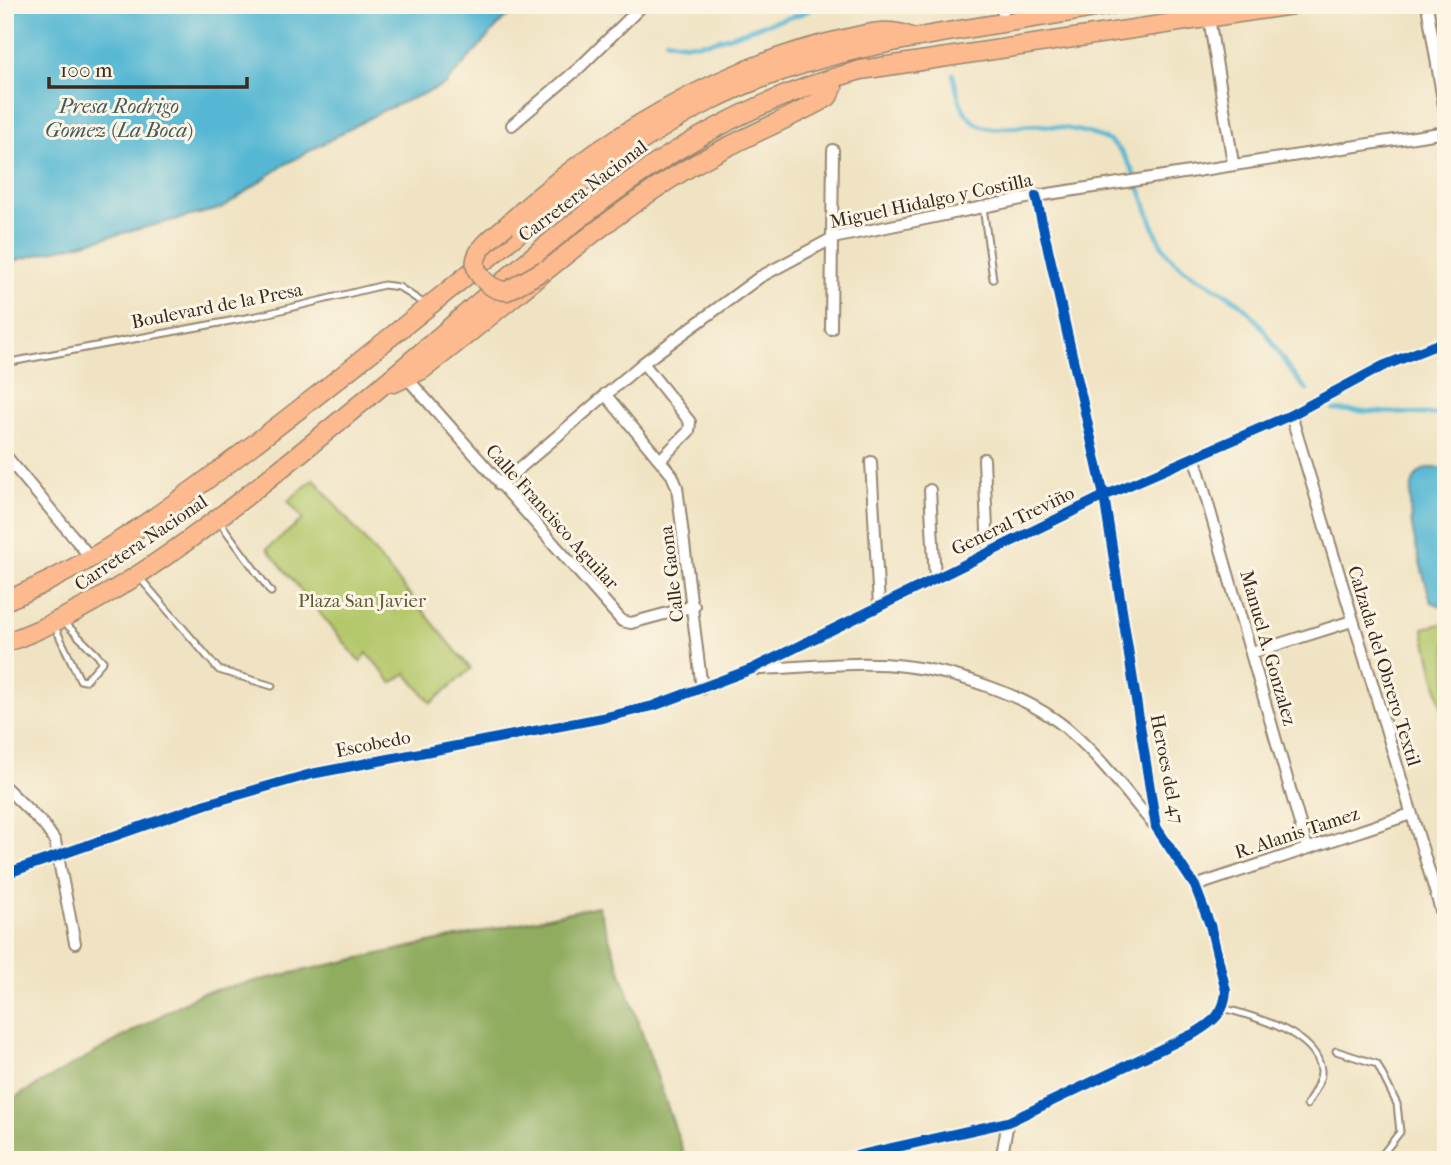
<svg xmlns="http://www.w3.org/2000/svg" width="1451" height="1165" font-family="'IM FELL French Canon',serif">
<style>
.green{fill:#b4c76b;stroke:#787844;stroke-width:2}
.forest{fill:#8fac5f;stroke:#656b3e;stroke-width:2}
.water{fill:#54b7d3;stroke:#487078;stroke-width:2}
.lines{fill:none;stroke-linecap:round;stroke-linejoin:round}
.stream{stroke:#54b7d3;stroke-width:4.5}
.service-casing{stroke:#968670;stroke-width:9}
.minor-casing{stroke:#968670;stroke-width:14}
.trunk-casing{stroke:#968670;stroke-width:21}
.service{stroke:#fff;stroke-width:5}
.minor{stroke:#fff;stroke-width:10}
.trunk{stroke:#fcba8e;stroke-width:18}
.trunk-bridge-casing{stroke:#968670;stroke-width:21;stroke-linecap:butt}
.trunk-bridge{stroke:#fcba8e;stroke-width:18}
.cycleway-casing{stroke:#fcf5e5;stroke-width:15}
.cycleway{stroke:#0057b8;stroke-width:10}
.labels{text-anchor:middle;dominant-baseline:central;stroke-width:6;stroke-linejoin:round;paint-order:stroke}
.street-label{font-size:19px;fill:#3b2a1e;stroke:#fcf5e5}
.park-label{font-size:19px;fill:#5f5935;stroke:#fcf5e5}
.water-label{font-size:21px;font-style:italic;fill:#445b5d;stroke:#fcf5e5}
</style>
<rect width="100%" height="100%" fill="#fcf5e5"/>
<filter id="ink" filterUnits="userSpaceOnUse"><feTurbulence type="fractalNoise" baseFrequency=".0143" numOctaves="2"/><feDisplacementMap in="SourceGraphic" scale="14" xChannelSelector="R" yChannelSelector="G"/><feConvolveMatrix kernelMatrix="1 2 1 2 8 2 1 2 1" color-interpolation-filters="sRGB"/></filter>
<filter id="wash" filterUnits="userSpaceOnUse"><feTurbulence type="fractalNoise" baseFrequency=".00686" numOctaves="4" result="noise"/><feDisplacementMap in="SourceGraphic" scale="28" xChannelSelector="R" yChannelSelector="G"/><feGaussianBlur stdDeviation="1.57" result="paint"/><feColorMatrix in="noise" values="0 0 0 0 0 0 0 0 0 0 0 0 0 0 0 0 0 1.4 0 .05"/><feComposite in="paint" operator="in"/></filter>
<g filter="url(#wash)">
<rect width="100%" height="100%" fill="#f0e3c3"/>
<!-- green -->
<path class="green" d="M 314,479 L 471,669 L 431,703 L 406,673 L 392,683 L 367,653 L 360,662 L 267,549 L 303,519 L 288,501 Z
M 1446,623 L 1446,726 L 1423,628 Z"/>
<!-- forest -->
<path class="forest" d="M 598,906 L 686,1160 L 5,1160 L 5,1103 L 201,993 Z"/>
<!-- water -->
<path class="water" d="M 5,5 L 526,5 L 503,20 L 445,85 L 382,111 L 284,165 L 222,208 L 5,263 Z
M 1427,468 L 1446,468 L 1445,607 L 1431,602 C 1424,573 1390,481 1427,468 Z"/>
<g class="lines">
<!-- stream -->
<path class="stream" d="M 617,5 L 622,9
M 906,5 L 907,6
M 666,40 C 703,51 732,34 766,24 C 783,18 802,17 817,5
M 953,74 C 957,91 960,111 974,122 C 990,134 1018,125 1037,125 C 1058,126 1090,131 1109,141 C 1137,156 1146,219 1163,247 C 1180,275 1219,285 1243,306 C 1270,330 1281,365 1307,390
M 1333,410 L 1446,415"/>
</g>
</g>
<g filter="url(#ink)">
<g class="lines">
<defs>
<path id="service" d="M 983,207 L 993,279
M 5,363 L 257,316 L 384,285 L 399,287 L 426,305
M 219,521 L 271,592
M 139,577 L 219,670 L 272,686
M 55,627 L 80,680 L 85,681 L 103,661 L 64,622
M 1223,1008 C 1253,1016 1317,1033 1321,1070 C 1322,1081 1312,1095 1307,1105
M 1336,1051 L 1377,1064 L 1397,1104 L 1400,1132 L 1378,1160"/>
<path id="minor" d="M 1002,5 L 1004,25
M 1427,5 L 1446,118
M 1209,18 L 1233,163
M 512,125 L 579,68 L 643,5
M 831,329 L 833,150
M 643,363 L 690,422 L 689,431 L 660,460
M 407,378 L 622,621 L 631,623 L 694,606
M 605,394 L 672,475 L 677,487 L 702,689
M 1291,415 L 1446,927
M 5,455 L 91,558
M 984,459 L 988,553
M 1195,459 L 1307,848
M 871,462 L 879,606
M 500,485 L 643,363 L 760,277 L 833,238 L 1036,196 L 1446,132
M 930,490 L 935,579
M 1251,653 L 1352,621
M 755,669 C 804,668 856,660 905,666 C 957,672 1033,697 1072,733 C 1103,760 1128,795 1154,825
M 5,787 L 44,825 L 55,841 L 75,943
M 5,874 L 206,804 L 311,774 L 602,718 L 653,706 L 752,669 L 1104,496 L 1291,415 L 1383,366 L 1446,341
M 1195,886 L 1411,814
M 839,1160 L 1008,1122 L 1195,1033 C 1213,1022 1225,1013 1226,991 L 1210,925 L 1195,886 L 1156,827 L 1104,496 L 1036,196
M 1001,1160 L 1008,1122"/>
<path id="trunk" d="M 507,225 C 594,142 722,66 840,40 C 865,34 889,26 913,38
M 394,383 L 422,370 C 509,304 592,226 685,170 C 731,142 781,123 828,97 L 833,88
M 5,601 C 95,564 173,506 250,447 C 334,384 415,317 497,251 C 565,195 633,140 712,100 C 834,39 978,30 1111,5
M 5,643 C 93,611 171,555 244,498 C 311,445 376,392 440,336 C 570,223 690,115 861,70 L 1292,5"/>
</defs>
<!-- service casing -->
<use href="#service" class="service-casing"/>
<!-- minor casing -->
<use href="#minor" class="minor-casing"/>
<!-- trunk casing -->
<use href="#trunk" class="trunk-casing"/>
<!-- service -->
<use href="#service" class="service"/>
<!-- minor -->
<use href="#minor" class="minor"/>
<!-- trunk -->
<use href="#trunk" class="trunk"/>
<defs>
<path id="trunk-bridge" d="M 507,225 C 491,239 463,256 482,278 C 489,286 496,291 507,291 L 544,270"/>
</defs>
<!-- trunk-bridge casing -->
<use href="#trunk-bridge" class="trunk-bridge-casing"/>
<!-- trunk-bridge -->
<use href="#trunk-bridge" class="trunk-bridge"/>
<defs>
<path id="cycleway" d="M 5,874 L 206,804 L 311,774 L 602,718 L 653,706 L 752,669 L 1104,496 L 1291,415 L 1383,366 L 1446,341
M 839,1160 L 1008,1122 L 1195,1033 C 1213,1022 1225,1013 1226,991 L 1210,925 L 1195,886 L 1156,827 L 1104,496 L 1036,196"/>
</defs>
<!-- cycleway casing -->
<use href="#cycleway" class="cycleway-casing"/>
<!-- cycleway -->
<use href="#cycleway" class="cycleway"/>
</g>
</g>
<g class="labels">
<!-- street labels -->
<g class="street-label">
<text transform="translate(583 191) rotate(-37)">Carretera Nacional</text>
<text transform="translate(931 201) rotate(-12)">Miguel Hidalgo y Costilla</text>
<text transform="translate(217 306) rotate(-11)">Boulevard de la Presa</text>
<text transform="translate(552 517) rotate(48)">Calle Francisco Aguilar</text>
<text transform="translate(1013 521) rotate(-26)">General Treviño</text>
<text transform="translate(141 543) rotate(-34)">Carretera Nacional</text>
<text transform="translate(672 574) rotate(-97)">Calle Gaona</text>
<text transform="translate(1268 648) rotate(74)">Manuel A. Gonzalez</text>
<text transform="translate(1384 666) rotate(73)">Calzada del Obrero Textil</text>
<text transform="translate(373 744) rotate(-11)">Escobedo</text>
<text transform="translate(1167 769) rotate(79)">Heroes del 47</text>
<text transform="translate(1297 833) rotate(-18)">R. Alanis Tamez</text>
</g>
<!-- park labels -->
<g class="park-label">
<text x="362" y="601">Plaza San Javier</text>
</g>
<!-- water labels -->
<g class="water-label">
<text x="119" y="106">Presa Rodrigo<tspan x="119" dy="24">Gomez (La Boca)</tspan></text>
</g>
</g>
<!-- margin -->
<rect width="1451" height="1165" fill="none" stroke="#fcf5e5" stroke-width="28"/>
<!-- scale -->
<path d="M49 77v10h198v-10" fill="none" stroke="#3b2a1e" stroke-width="3.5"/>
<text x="60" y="77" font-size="21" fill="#3b2a1e" stroke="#fcf5e5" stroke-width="5" paint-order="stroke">100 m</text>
</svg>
